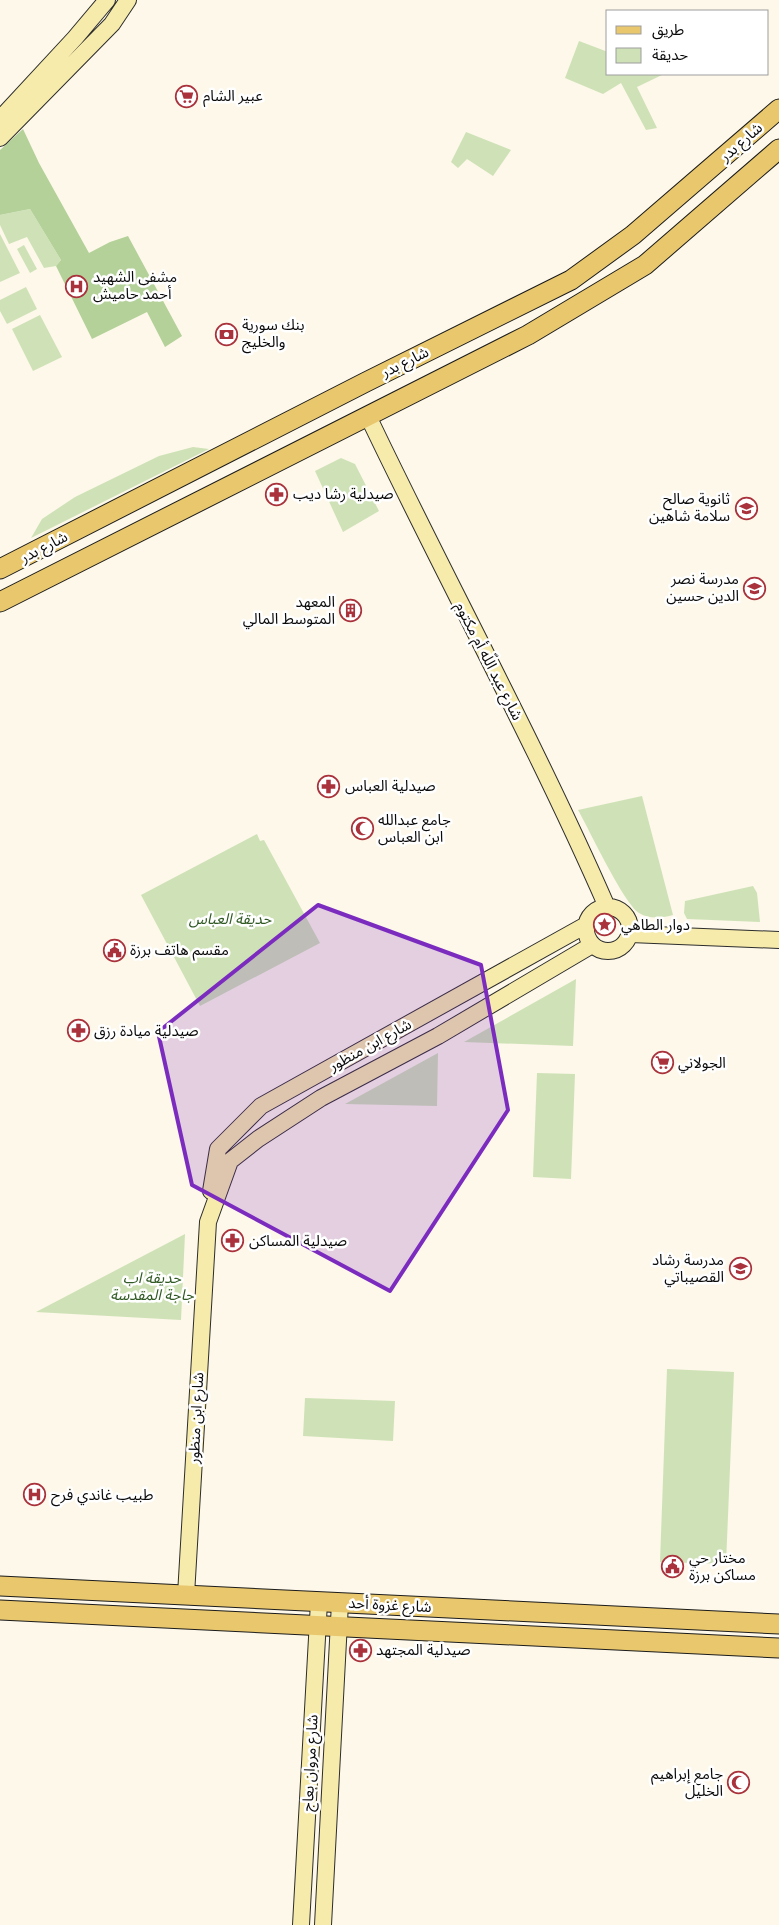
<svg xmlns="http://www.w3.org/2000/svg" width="779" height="1925" font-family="'Times New Roman','Noto Sans Arabic',serif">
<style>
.green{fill:#cfe2b7}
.forest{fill:#b4d199}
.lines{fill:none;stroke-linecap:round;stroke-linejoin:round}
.secondary-casing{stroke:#2c2c2c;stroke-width:18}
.primary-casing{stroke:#1b1b1b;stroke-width:21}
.secondary{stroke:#f6ebab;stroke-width:16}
.primary{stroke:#e9c76d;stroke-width:19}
.marked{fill:#7b2cbf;fill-opacity:0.2;stroke:#7b2cbf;stroke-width:4;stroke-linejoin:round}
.labels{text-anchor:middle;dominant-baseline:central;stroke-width:5;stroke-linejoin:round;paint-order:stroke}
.poi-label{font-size:15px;fill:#0a0a0a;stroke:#fff;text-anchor:start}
.street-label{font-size:15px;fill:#0a0a0a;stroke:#fff}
.park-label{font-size:15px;font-style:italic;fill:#305923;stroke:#fff}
</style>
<rect width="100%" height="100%" fill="#fdf8e9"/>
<!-- green -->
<path class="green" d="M 579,41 L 608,52 L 608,74 L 664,74 L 637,87 L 657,128 L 646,130 L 621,83 L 603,94 L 565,78 Z
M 466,132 L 511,150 L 493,176 L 467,159 L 458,168 L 451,162 Z
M 30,209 L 61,260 L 56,266 L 44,268 L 27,237 L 9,244 L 0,225 L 0,215 Z
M 0,234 L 20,273 L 0,282 Z
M 24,245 L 37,269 L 30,273 L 17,249 Z
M 26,287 L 37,309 L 7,324 L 0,311 L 0,300 Z
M 40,315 L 62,357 L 33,371 L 12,329 Z
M 193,447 L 209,449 L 31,538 L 42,519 L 75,497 L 159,456 Z
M 341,458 L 355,464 L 379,511 L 343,532 L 315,471 Z
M 642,796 L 673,915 C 663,918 648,919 639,913 C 623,902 590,831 578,810 Z
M 257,834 L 260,841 L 264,840 L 320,943 L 200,1006 L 141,895 Z
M 753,886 L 757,893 L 760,922 L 687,919 L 684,913 L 685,901 Z
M 576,979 L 573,1046 L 464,1042 Z
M 438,1053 L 437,1106 L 345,1104 Z
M 537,1073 L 575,1074 L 571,1179 L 533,1177 Z
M 185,1234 L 181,1320 L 36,1312 Z
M 667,1369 L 734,1372 L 726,1564 L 660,1562 Z
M 305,1398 L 395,1401 L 393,1441 L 303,1436 Z"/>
<!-- forest -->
<path class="forest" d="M 23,129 L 39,163 L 89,253 L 110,242 L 128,236 L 182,336 L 165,347 L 147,312 L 92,339 L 56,266 L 61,260 L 30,209 L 0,215 L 0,150 Z"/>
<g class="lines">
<defs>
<path id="secondary" d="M 0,119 L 75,38 L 107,0
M 0,138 L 112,24 L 128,0
M 368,416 C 446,580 534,740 607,907
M586 929a22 22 0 1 1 44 0a22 22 0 1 1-44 0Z
M 630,934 L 779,940
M 211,1191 L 218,1149 L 261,1106 L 586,925
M 186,1595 L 208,1222 L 230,1161 L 258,1139 L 321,1098 L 438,1036 L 592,945
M 301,1925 L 319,1602
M 323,1925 L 340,1603"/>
<path id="primary" d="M 0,569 L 366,382 L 571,280 L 633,235 L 779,109
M 0,602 L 528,335 L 645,265 L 779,149
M 0,1586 L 779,1624
M 0,1610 L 779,1648"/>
</defs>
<!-- secondary casing -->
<use href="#secondary" class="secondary-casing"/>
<!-- primary casing -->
<use href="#primary" class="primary-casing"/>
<!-- secondary -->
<use href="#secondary" class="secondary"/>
<!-- primary -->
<use href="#primary" class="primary"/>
</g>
<!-- marked area -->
<path class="marked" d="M 318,905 L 481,965 L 508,1110 L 390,1291 L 192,1185 L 158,1032 Z"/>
<!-- icons -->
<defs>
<symbol id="supermarket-ring" viewBox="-11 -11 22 22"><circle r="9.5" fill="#fff" stroke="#a9323c" stroke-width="1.5"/><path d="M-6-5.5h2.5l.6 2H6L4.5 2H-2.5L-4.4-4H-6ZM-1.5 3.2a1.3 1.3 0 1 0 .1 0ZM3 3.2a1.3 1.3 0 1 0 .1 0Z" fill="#a9323c"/></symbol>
<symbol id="hospital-ring" viewBox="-11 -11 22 22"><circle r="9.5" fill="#fff" stroke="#a9323c" stroke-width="1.5"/><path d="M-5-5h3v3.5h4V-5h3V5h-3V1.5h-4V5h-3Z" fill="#a9323c"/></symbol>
<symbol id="bank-ring" viewBox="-11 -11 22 22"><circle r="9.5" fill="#fff" stroke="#a9323c" stroke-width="1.5"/><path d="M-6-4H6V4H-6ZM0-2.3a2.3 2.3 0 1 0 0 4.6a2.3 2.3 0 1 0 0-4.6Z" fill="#a9323c"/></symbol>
<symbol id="pharmacy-ring" viewBox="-11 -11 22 22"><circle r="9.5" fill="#fff" stroke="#a9323c" stroke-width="1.5"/><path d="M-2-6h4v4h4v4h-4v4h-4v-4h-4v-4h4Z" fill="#a9323c"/></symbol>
<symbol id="school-ring" viewBox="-11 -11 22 22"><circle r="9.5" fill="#fff" stroke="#a9323c" stroke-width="1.5"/><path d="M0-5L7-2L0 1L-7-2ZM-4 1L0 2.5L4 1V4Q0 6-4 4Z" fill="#a9323c"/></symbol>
<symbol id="building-ring" viewBox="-11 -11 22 22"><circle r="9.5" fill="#fff" stroke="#a9323c" stroke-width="1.5"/><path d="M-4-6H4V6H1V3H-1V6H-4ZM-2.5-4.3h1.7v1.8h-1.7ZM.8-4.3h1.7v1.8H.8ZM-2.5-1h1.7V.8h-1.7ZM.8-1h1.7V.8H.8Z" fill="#a9323c"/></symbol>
<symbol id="mosque-ring" viewBox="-11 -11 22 22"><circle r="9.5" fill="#fff" stroke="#a9323c" stroke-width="1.5"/><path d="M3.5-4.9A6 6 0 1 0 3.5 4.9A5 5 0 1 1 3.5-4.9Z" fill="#a9323c"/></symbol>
<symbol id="sight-ring" viewBox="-11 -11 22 22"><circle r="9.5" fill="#fff" stroke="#a9323c" stroke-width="1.5"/><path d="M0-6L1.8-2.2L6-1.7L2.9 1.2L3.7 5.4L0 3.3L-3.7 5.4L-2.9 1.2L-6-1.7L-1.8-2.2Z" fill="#a9323c"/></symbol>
<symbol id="civic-ring" viewBox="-11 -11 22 22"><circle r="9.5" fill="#fff" stroke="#a9323c" stroke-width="1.5"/><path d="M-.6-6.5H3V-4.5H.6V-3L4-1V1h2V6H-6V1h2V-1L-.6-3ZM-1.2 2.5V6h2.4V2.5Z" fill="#a9323c"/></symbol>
</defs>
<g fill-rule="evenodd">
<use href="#supermarket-ring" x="174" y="84" width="25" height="25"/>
<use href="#hospital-ring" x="64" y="274" width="25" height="25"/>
<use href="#bank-ring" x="214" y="322" width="25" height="25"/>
<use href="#pharmacy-ring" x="264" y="482" width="25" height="25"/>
<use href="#school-ring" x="734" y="496" width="25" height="25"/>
<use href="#school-ring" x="742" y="576" width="25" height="25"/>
<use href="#building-ring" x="338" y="598" width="25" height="25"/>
<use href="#pharmacy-ring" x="316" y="774" width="25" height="25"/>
<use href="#mosque-ring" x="350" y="816" width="25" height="25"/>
<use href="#sight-ring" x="592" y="912" width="25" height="25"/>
<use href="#civic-ring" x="102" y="938" width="25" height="25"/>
<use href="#pharmacy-ring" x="66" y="1018" width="25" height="25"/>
<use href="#supermarket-ring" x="650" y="1050" width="25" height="25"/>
<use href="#pharmacy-ring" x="220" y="1228" width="25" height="25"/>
<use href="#school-ring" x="728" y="1256" width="25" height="25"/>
<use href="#hospital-ring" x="22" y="1482" width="25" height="25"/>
<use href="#civic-ring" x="660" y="1554" width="25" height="25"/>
<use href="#pharmacy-ring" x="348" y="1638" width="25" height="25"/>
<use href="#mosque-ring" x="726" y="1770" width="25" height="25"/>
</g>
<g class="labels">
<!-- poi labels -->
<g class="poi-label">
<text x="203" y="96">عبير الشام</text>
<text x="93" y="277">مشفى الشهيد<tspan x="93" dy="17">أحمد حاميش</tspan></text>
<text x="242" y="325">بنك سورية<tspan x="242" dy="17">والخليج</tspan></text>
<text x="293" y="494">صيدلية رشا ديب</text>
<text x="730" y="499" text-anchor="end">ثانوية صالح<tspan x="730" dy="17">سلامة شاهين</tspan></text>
<text x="739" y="579" text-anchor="end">مدرسة نصر<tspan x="739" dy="17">الدين حسين</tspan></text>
<text x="335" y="602" text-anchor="end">المعهد<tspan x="335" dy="17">المتوسط المالي</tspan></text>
<text x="345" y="786">صيدلية العباس</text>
<text x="378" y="820">جامع عبدالله<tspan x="378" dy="17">ابن العباس</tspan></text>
<text x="621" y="925">دوار الطاهي</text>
<text x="130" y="950">مقسم هاتف برزة</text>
<text x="94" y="1031">صيدلية ميادة رزق</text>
<text x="678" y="1063">الجولاني</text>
<text x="249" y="1241">صيدلية المساكن</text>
<text x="724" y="1260" text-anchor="end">مدرسة رشاد<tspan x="724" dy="17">القصيباتي</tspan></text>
<text x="51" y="1495">طبيب غاندي فرح</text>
<text x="689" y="1558">مختار حي<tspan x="689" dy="17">مساكن برزة</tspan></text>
<text x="376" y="1650">صيدلية المجتهد</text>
<text x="723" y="1774" text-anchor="end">جامع إبراهيم<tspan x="723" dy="17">الخليل</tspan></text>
</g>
<!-- street labels -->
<g class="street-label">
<text transform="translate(741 142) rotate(-41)">شارع بدر</text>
<text transform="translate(405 362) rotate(-26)">شارع بدر</text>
<text transform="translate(44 547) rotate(-27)">شارع بدر</text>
<text transform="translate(489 661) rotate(63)">شارع عبد اللّه أم مكتوم</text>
<text transform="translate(370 1045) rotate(-29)">شارع ابن منظور</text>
<text transform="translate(196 1418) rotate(-87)">شارع ابن منظور</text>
<text transform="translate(390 1605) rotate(3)">شارع غزوة أحد</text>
<text transform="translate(310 1763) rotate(-87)">شارع مروان بعاج</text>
</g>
<!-- park labels -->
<g class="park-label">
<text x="230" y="919">حديقة العباس</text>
<text x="152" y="1278">حديقة اب<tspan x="152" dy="17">جاجة المقدسة</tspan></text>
</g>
</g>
<!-- legend -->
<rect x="606" y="10" width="162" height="65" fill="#ffffff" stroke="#9d9d9d"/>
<rect x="616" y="26" width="25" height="8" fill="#e9c76d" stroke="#9d9d9d"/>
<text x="652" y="35" font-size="15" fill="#0a0a0a">طريق</text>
<rect x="616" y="48" width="25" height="15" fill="#cfe2b7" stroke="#9d9d9d"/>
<text x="652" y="60" font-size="15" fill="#0a0a0a">حديقة</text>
</svg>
